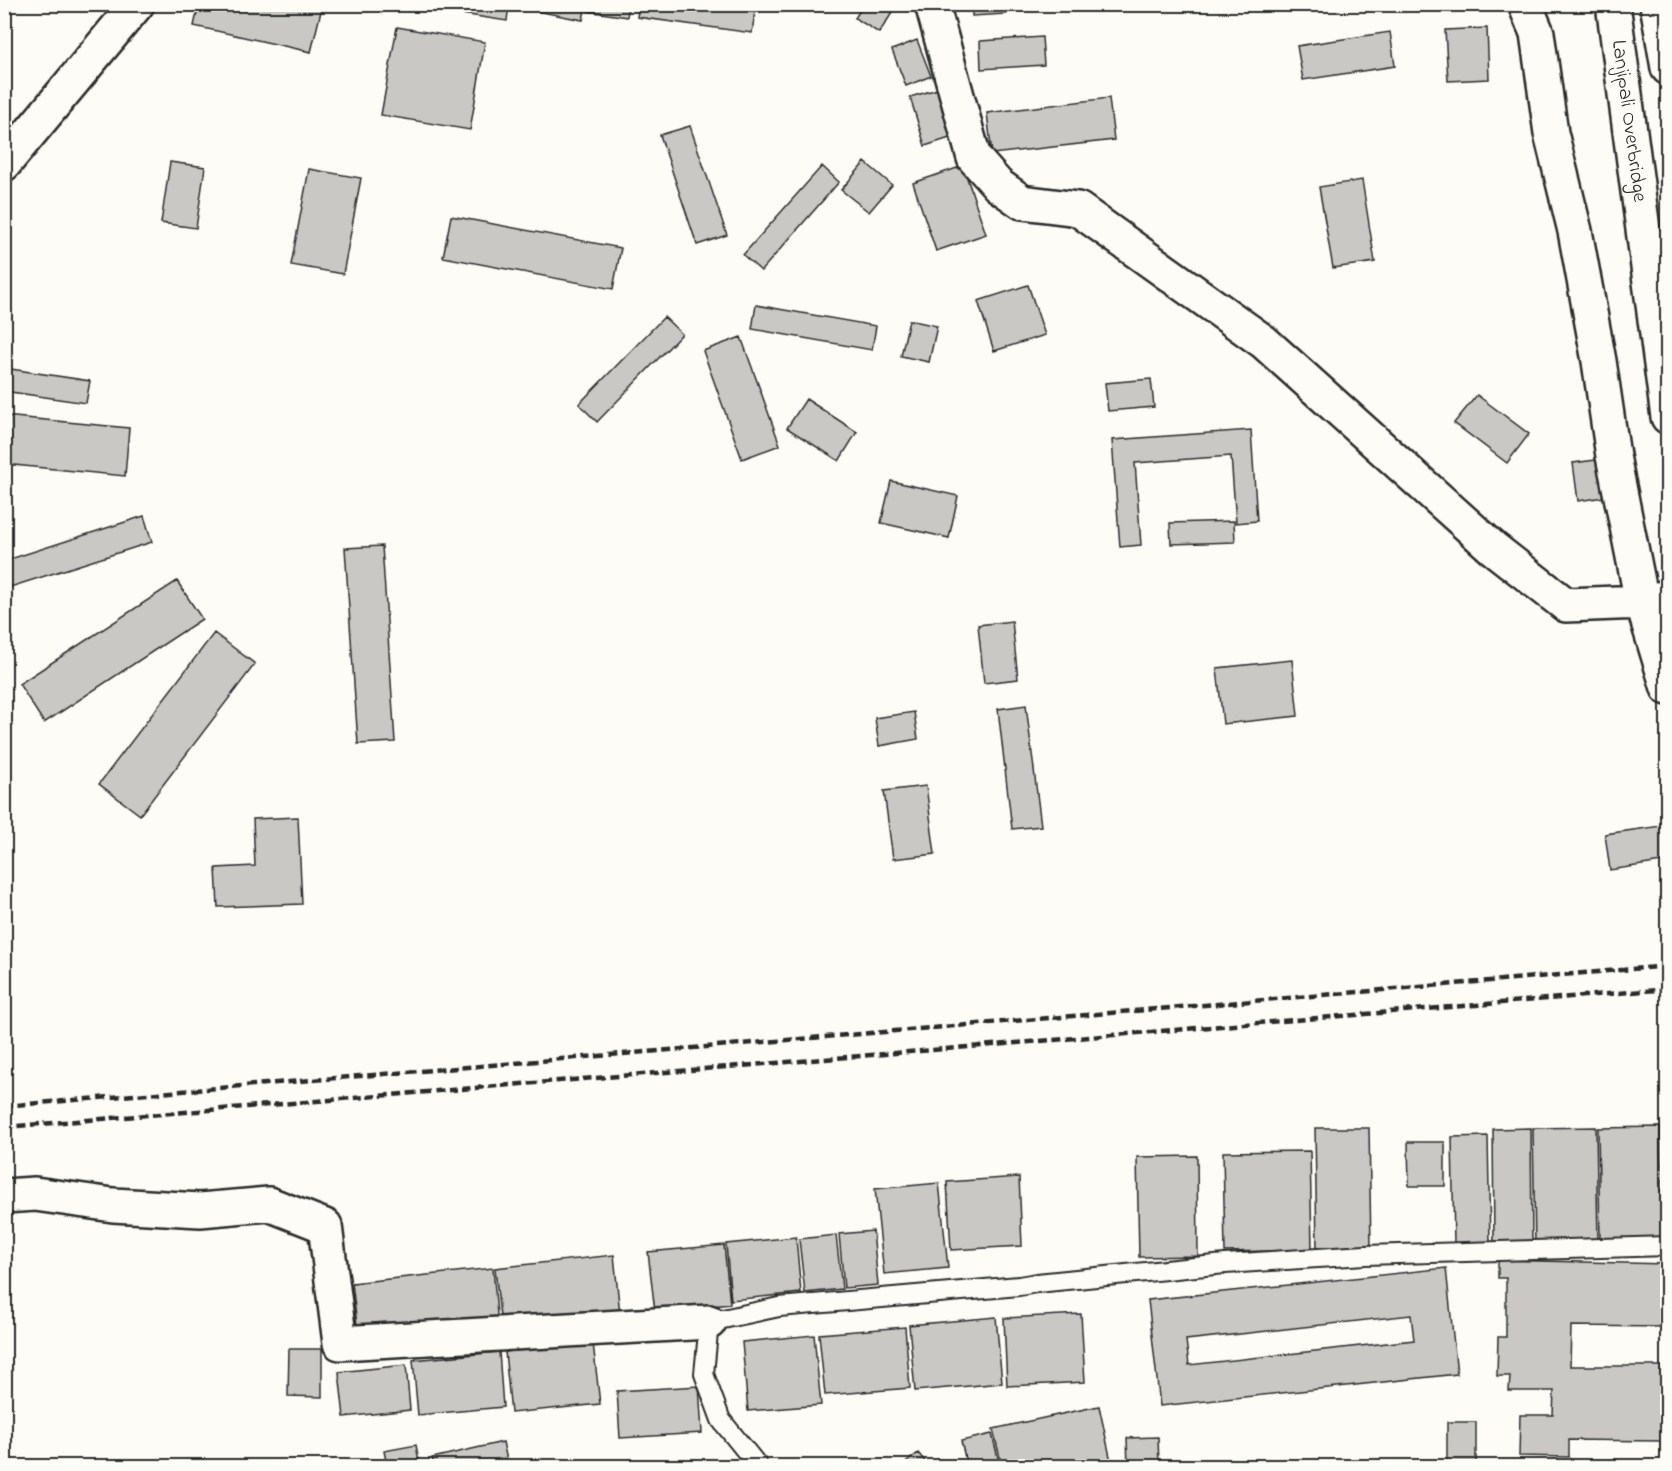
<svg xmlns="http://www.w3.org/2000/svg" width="1672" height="1471" font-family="'Indie Flower',sans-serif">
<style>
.building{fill:#c9c8c4;stroke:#2b2b2b;stroke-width:1.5;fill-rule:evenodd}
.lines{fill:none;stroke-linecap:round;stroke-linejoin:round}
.service-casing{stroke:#2b2b2b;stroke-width:22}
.minor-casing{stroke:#2b2b2b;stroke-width:38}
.secondary-casing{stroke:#2b2b2b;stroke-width:38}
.service{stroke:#fdfcf7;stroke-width:18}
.minor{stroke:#fdfcf7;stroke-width:33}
.secondary{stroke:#fdfcf7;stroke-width:33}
.rail{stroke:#2b2b2b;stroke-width:4.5;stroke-dasharray:9 4.5;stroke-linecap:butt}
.labels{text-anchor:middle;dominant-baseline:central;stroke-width:5;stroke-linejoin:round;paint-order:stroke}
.street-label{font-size:21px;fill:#2b2b2b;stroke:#fdfcf7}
</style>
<rect width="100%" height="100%" fill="#fdfcf7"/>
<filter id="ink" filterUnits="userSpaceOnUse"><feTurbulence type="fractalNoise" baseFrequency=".0167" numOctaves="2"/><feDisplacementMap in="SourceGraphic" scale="12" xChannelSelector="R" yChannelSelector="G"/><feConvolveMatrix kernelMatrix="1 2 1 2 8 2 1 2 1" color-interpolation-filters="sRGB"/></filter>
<g filter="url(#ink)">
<!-- building -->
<path class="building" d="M 199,4 L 310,4 L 322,7 L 311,52 L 194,26 Z
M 450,4 L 509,4 L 507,21 L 449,12 Z
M 537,4 L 586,4 L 583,20 L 536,11 Z
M 589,4 L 629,4 L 627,17 L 588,11 Z
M 639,4 L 756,4 L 752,33 L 637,17 Z
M 864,4 L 892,4 L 896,7 L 879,33 L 855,18 Z
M 972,4 L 1006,4 L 1006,14 L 972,16 Z
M 397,27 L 485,42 L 470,130 L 381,115 Z
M 1487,28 L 1489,79 L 1448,81 L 1445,30 Z
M 1390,32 L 1395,66 L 1303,80 L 1297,46 Z
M 1042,37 L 1044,65 L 981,69 L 980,41 Z
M 917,40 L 931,76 L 906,86 L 892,50 Z
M 941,88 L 956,136 L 925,146 L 910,97 Z
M 1109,98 L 1114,140 L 992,154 L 987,113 Z
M 690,126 L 727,235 L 697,245 L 660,135 Z
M 170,162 L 205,167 L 196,228 L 161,223 Z
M 865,162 L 892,185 L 869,212 L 841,190 Z
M 822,166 L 839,182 L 761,271 L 743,255 Z
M 963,166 L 986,234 L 936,251 L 913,183 Z
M 309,169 L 361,178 L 343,274 L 291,265 Z
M 1362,180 L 1375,262 L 1333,268 L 1319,187 Z
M 451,216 L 621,248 L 613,289 L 443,257 Z
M 1028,285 L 1045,335 L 994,351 L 978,301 Z
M 756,305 L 876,326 L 872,350 L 752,329 Z
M 664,317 L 682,334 L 597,422 L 579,404 Z
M 909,320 L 937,326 L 929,362 L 901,356 Z
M 741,337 L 780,445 L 742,459 L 703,351 Z
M 4,368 L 90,381 L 86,403 L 4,391 Z
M 1151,379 L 1154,407 L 1108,411 L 1105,383 Z
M 1477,395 L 1529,434 L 1507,463 L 1454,423 Z
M 806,399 L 857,432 L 839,461 L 787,428 Z
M 4,416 L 129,428 L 125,476 L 4,464 Z
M 1251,430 L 1257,521 L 1236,523 L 1231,456 L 1135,463 L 1141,545 L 1120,547 L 1112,440 Z
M 1611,458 L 1617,495 L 1578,501 L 1573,463 Z
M 891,481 L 958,496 L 949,538 L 881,523 Z
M 144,516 L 152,542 L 4,589 L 4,561 Z
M 1234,521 L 1235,542 L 1171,544 L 1170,523 Z
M 382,546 L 395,742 L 358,744 L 345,548 Z
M 177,581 L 202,619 L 44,723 L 19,684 Z
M 1012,621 L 1018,679 L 984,683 L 978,625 Z
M 214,633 L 255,664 L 140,815 L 99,784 Z
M 1292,660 L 1298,716 L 1223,724 L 1217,668 Z
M 1026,705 L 1041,826 L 1012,829 L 998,709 Z
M 914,712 L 918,739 L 879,746 L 875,718 Z
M 926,786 L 935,854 L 893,859 L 884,791 Z
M 298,817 L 302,904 L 218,907 L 216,868 L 255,866 L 253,819 Z
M 1668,825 L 1668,861 L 1610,870 L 1605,834 Z
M 1662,1122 L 1668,1122 L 1668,1244 L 1666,1244 Z
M 1596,1127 L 1598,1245 L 1535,1246 L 1533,1128 Z
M 1660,1127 L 1662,1239 L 1600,1240 L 1598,1128 Z
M 1315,1128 L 1369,1128 L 1371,1248 L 1317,1249 Z
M 1531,1128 L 1532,1245 L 1494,1245 L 1493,1129 Z
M 1488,1136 L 1490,1244 L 1454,1244 L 1452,1137 Z
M 1408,1142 L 1445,1142 L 1445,1186 L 1409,1186 Z
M 1310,1151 L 1312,1250 L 1225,1252 L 1223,1152 Z
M 1197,1156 L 1198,1256 L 1139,1257 L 1137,1157 Z
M 1019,1177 L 1022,1246 L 951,1250 L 947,1182 Z
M 939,1183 L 948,1268 L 884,1274 L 875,1189 Z
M 873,1231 L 878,1285 L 844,1288 L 839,1234 Z
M 836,1235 L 842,1289 L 805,1293 L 799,1239 Z
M 796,1237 L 801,1293 L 731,1300 L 726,1244 Z
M 724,1245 L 730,1304 L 655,1312 L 648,1252 Z
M 614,1255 L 620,1314 L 501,1326 L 495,1268 Z
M 1498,1260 L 1668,1264 L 1668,1327 L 1571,1326 L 1570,1366 L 1668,1366 L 1668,1452 L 1661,1452 L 1661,1441 L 1569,1440 L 1569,1457 L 1519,1456 L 1520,1415 L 1553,1415 L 1554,1391 L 1509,1391 L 1510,1376 L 1497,1376 L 1498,1337 L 1506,1337 L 1506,1278 L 1498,1278 Z
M 493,1268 L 498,1326 L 359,1341 L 352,1283 Z
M 1446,1268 L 1457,1374 L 1160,1406 L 1148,1300 ZM 1411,1315 L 1414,1340 L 1189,1365 L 1186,1340 Z
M 1081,1314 L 1085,1382 L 1007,1386 L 1004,1318 Z
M 996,1317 L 1002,1383 L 915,1391 L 909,1325 Z
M 905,1327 L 910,1388 L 825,1395 L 819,1334 Z
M 814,1335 L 821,1405 L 748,1411 L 742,1342 Z
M 593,1343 L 600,1404 L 511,1413 L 505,1352 Z
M 289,1349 L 322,1349 L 322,1397 L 288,1396 Z
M 499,1352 L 503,1407 L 418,1415 L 413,1360 Z
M 406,1365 L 410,1410 L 344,1417 L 339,1372 Z
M 699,1386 L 702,1433 L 620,1438 L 617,1391 Z
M 1099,1406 L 1112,1466 L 1002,1466 L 993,1429 Z
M 1447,1422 L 1476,1422 L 1476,1466 L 1447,1466 Z
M 992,1434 L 1000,1466 L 967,1466 L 961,1441 Z
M 1158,1437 L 1159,1466 L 1128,1466 L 1127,1438 Z
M 503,1442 L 508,1465 L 500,1466 L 434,1466 L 432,1458 Z
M 416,1445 L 420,1466 L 387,1466 L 384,1451 Z
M 918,1453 L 929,1466 L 902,1466 Z"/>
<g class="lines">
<defs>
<path id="service" d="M 758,1466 L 721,1420 L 704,1374 L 709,1322 L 779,1307 L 1019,1286 L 1037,1283 L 1225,1264 L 1365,1255 L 1668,1246"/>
<path id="minor" d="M 932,4 L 974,158 L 998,185 L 1022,202 L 1078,209 L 1264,342 L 1493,548 L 1566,605 L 1642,602 L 1668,597
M 1525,4 L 1537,33 L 1551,133 L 1575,231 L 1599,361 L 1613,456 L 1642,602 L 1668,688
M 1657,4 L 1668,68
M 4,164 L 137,4
M 4,1196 L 35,1194 L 113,1205 L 200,1210 L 269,1204 L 325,1226 L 340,1343 L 709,1322"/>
<g id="secondary">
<path id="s1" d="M 1613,4 L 1668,417"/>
</g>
</defs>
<!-- service casing -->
<use href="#service" class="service-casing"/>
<!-- minor casing -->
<use href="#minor" class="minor-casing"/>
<!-- secondary casing -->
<use href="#secondary" class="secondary-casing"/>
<!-- service -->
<use href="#service" class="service"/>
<!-- minor -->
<use href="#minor" class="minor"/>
<!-- secondary -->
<use href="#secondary" class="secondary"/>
<!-- rail -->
<path class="rail" d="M 4,1106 L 1668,966
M 4,1127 L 1668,989"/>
</g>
</g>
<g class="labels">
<!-- street labels -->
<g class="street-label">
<text stroke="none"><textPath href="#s1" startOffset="118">Lanjipali Overbridge</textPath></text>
</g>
</g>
<!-- margin -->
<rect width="1672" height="1471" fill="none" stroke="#fdfcf7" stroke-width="24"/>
<rect x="12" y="12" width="1648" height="1447" fill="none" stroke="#2b2b2b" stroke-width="2" filter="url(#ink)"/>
</svg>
